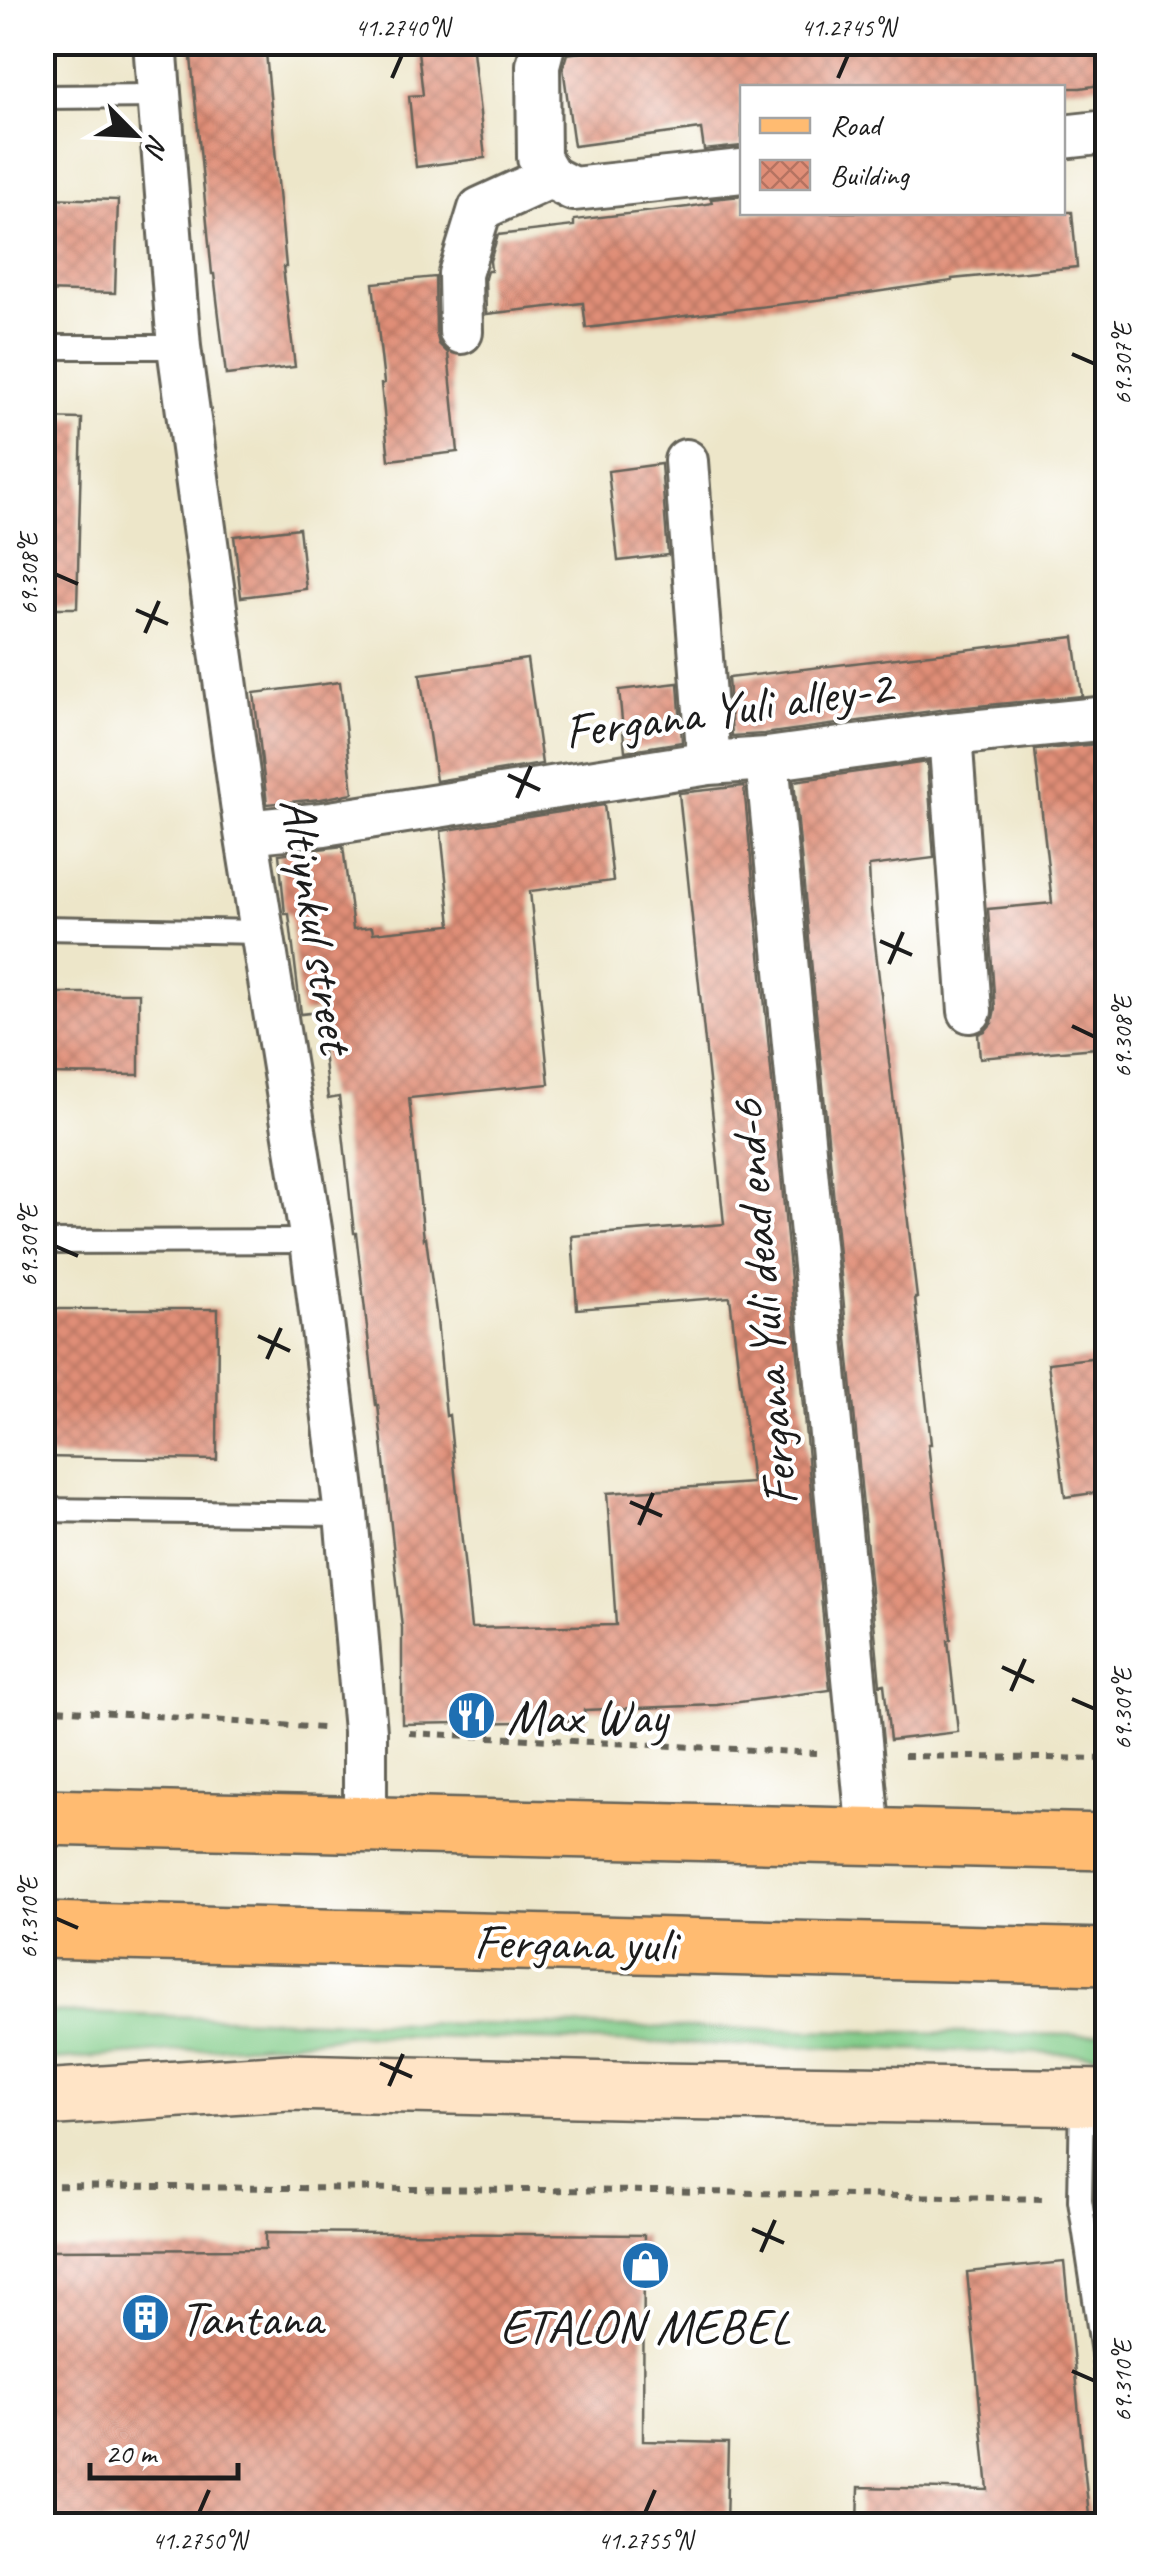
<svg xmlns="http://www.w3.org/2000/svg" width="1150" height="2568" font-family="Caveat,sans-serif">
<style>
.grass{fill:#82cc89;stroke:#4f7452;stroke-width:2.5}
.building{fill:url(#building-cross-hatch)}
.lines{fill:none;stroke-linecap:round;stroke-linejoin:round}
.service-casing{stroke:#656359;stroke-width:28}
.minor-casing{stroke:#656359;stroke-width:48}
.secondary-casing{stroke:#656359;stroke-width:60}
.primary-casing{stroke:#656359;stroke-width:60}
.path{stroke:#656359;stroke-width:6;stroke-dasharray:8 8;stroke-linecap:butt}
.service{stroke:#fff;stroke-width:22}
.minor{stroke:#fff;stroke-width:42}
.secondary{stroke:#ffe4c6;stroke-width:55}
.primary{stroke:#ffbb71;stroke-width:55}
.ticks{fill:none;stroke:#1c1c1c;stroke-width:4}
.labels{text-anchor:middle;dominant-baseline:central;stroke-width:8;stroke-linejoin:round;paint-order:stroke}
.street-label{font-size:50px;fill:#1c1c1c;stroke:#fff}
.poi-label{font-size:50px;fill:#1c1c1c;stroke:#fff;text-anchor:start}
.neatline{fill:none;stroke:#1c1c1c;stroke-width:4}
.ticks-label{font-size:25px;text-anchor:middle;fill:#1c1c1c}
</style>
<defs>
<pattern id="building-cross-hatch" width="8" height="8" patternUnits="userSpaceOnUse" patternTransform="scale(2.5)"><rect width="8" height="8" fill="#e08e77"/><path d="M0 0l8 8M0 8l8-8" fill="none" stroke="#b57361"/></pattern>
</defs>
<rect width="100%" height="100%" fill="#fff"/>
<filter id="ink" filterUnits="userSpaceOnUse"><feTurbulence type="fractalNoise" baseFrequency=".01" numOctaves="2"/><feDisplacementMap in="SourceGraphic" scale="20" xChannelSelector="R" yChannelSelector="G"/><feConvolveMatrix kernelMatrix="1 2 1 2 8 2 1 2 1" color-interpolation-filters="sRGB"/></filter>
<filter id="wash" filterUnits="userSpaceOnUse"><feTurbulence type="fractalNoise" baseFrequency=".0048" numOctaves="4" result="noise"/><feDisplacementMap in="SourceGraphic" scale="40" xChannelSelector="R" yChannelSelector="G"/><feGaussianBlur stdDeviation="2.25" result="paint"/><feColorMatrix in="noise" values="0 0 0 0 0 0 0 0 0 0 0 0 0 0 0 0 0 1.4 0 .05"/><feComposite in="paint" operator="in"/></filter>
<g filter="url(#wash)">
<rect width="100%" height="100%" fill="#ede6c9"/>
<!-- grass -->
<path class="grass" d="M 43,2012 L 348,2022 L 1079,2035 L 1107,2033 L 1108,2055 L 353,2035 L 283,2043 L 43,2061 Z"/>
<g id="blocks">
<!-- building -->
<path class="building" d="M 238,42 L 265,42 L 286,267 L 283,267 L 295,367 L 226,375 L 214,274 L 212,274 L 190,47 Z
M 417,42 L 472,42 L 485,158 L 416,167 L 409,96 L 423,95 Z
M 653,42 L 1096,42 L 1101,85 L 1080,88 L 742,88 L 742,146 L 704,150 L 701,129 L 574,146 L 563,67 L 567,54 Z
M 742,196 L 742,212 L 1072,212 L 1077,267 L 952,279 L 952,281 L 833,298 L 586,328 L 583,303 L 486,314 L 485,278 L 487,271 L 491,271 L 490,261 L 498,235 L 574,226 L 574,220 L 688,207 L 712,203 L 711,199 Z
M 42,198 L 118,200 L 115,293 L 42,291 Z
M 435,277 L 436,332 L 439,344 L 448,353 L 458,452 L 389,460 L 381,384 L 384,383 L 373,283 Z
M 42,418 L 82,419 L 77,608 L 42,608 Z
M 661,464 L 668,555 L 618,561 L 608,471 Z
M 299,528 L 306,589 L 241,597 L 234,536 Z
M 1074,637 L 1082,696 L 947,709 L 764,734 L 732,736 L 728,678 Z
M 527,659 L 542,764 L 436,781 L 420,674 Z
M 340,682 L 353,793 L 321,799 L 267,804 L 254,693 Z
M 678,683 L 682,742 L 625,751 L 619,690 Z
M 1108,743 L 1108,1047 L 980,1058 L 978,1034 L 985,1031 L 992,1023 L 995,1009 L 988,909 L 1052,903 L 1035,750 Z
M 927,762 L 934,858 L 869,866 L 871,910 L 917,1298 L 915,1298 L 931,1444 L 928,1444 L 951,1639 L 948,1640 L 958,1732 L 890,1740 L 884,1684 L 880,1685 L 794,781 Z
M 744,786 L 830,1690 L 717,1705 L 584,1710 L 585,1721 L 402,1724 L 402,1628 L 378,1405 L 376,1405 L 356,1233 L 354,1233 L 339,1097 L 328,1099 L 319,1012 L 301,1014 L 289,914 L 285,914 L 279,854 L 343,846 L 353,929 L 372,927 L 373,933 L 451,925 L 441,831 L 604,805 L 613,881 L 530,891 L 549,1084 L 409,1098 L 424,1239 L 426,1238 L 437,1320 L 446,1416 L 449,1415 L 471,1628 L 616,1625 L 607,1493 L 752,1483 L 730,1297 L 577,1309 L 572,1236 L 724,1224 L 679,793 Z
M 42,993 L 139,993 L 139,1075 L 42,1074 Z
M 42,1309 L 218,1309 L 217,1460 L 42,1457 Z
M 1108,1356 L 1108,1491 L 1065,1497 L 1048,1363 Z
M 266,2232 L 644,2235 L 643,2441 L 728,2443 L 726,2526 L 303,2526 L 42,2521 L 42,2250 L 266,2249 Z
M 1064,2262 L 1090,2526 L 858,2526 L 859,2487 L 988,2490 L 967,2272 Z"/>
</g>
</g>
<g filter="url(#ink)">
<use href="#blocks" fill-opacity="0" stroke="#656359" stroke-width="2.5"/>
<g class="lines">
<defs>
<path id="service" d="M 42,97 L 160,96
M 42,347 L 179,347
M 42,928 L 262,932
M 42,1242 L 312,1241
M 42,1510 L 346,1514
M 1082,2098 L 1080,2200 L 1108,2386"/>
<path id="minor" d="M 155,42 L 179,347 L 246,832 L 312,1241 L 346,1514 L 365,1731 L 365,1824
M 544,42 L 538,65 L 539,158 L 550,177 L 573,189 L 742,171
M 1062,137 L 1108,132
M 461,332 L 460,274 L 480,209 L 550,177
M 686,461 L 709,763
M 950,734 L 970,1011
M 767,759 L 869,1836
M 246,832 L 324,824 L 709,763 L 767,759 L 950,734 L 1108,718"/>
<path id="secondary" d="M 42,2098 L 289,2082 L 657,2091 L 1108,2098"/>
<path id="primary" d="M 42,1817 L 1108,1842
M 42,1930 L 1108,1957"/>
</defs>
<!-- service casing -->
<use href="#service" class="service-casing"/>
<!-- minor casing -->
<use href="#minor" class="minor-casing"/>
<!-- secondary casing -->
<use href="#secondary" class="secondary-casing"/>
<!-- primary casing -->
<use href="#primary" class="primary-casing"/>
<!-- path -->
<path class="path" d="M 42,1708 L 322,1728
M 409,1733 L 816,1753
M 904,1756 L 1108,1759
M 42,2186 L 656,2191 L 1046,2199"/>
<!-- service -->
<use href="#service" class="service"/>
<!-- minor -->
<use href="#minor" class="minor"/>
<!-- secondary -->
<use href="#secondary" class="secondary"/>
<!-- primary -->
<use href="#primary" class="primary"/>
</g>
</g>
<!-- ticks -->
<path class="ticks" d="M 392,78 L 402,55M 838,78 L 848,55M 1072,354 L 1095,364M 55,574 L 78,584M 136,610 L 168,624M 145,633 L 159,601M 508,775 L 540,790M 517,798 L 531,766M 880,941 L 912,955M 889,964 L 903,932M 1072,1026 L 1095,1037M 55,1246 L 78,1256M 258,1336 L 290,1351M 267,1359 L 281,1328M 630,1502 L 662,1516M 639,1525 L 653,1493M 1002,1667 L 1034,1682M 1011,1691 L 1025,1659M 1072,1699 L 1095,1709M 55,1918 L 78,1928M 380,2063 L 412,2077M 389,2086 L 403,2054M 752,2229 L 784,2243M 761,2252 L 775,2220M 1072,2371 L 1095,2381M 199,2513 L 209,2490M 645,2513 L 655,2490"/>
<!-- icons -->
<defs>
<symbol id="restaurant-disc" viewBox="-11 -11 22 22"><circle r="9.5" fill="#1f6fb2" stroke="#fff"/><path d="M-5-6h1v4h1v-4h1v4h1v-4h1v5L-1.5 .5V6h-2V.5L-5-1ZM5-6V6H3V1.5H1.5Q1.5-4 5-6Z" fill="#fff"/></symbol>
<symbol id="shop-disc" viewBox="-11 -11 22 22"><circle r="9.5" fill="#1f6fb2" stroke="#fff"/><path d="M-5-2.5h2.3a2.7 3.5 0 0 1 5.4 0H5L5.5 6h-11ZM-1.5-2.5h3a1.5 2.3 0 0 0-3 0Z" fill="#fff"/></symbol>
<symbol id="building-disc" viewBox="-11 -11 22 22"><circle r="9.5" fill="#1f6fb2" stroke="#fff"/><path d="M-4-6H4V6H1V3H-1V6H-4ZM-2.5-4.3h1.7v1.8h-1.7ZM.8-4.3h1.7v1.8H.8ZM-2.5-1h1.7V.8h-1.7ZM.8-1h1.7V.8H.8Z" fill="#fff"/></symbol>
</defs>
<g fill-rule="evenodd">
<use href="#restaurant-disc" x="444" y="1688" width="55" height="55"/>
<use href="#shop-disc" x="618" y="2238" width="55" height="55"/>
<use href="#building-disc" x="118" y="2290" width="55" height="55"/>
</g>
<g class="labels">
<!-- street labels -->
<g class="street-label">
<text transform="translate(728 709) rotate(-8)">Fergana Yuli alley-2</text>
<text transform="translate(317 925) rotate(81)">Altiynkul street</text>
<text transform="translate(763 1303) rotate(-95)">Fergana Yuli dead end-6</text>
<text transform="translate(575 1943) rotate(1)">Fergana yuli</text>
</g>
<!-- poi labels -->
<g class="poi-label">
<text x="507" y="1716">Max Way</text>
<text x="180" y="2318">Tantana</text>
<text x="645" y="2326" text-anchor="middle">ETALON MEBEL</text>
</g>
</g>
<!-- margin -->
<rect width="1150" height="2568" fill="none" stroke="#fff" stroke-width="110"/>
<!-- legend -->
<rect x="740" y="85" width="325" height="130" fill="#ffffff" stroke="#a4a4a4" stroke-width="2.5"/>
<rect x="760" y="118" width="50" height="15" fill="#ffbb71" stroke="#a4a4a4" stroke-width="2.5"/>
<text x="830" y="135" font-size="30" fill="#1c1c1c">Road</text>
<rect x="760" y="160" width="50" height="30" fill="url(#building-cross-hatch)" stroke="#a4a4a4" stroke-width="2.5"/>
<text x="830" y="185" font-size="30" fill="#1c1c1c">Building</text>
<!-- north arrow -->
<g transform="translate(135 135) rotate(114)" stroke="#ffffff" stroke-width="8" paint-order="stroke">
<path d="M0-8L18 38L0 25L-18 38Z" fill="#1c1c1c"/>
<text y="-15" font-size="28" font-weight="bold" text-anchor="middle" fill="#1c1c1c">N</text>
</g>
<!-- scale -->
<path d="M90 2463v15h148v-15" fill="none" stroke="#1c1c1c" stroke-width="5"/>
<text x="105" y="2463" font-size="30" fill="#1c1c1c" stroke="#ffffff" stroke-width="8" paint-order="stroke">20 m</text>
<rect x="55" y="55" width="1040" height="2458" class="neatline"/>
<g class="ticks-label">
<text x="402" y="36">41.2740°N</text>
<text x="848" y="36">41.2745°N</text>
<text transform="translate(1122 364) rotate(-90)" y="9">69.307°E</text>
<text transform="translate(28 574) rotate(-90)" y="9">69.308°E</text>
<text transform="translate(1122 1037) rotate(-90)" y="9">69.308°E</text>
<text transform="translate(28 1246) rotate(-90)" y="9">69.309°E</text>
<text transform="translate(1122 1709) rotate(-90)" y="9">69.309°E</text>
<text transform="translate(28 1918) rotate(-90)" y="9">69.310°E</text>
<text transform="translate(1122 2381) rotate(-90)" y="9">69.310°E</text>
<text x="199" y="2549">41.2750°N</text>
<text x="645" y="2549">41.2755°N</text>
</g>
</svg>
